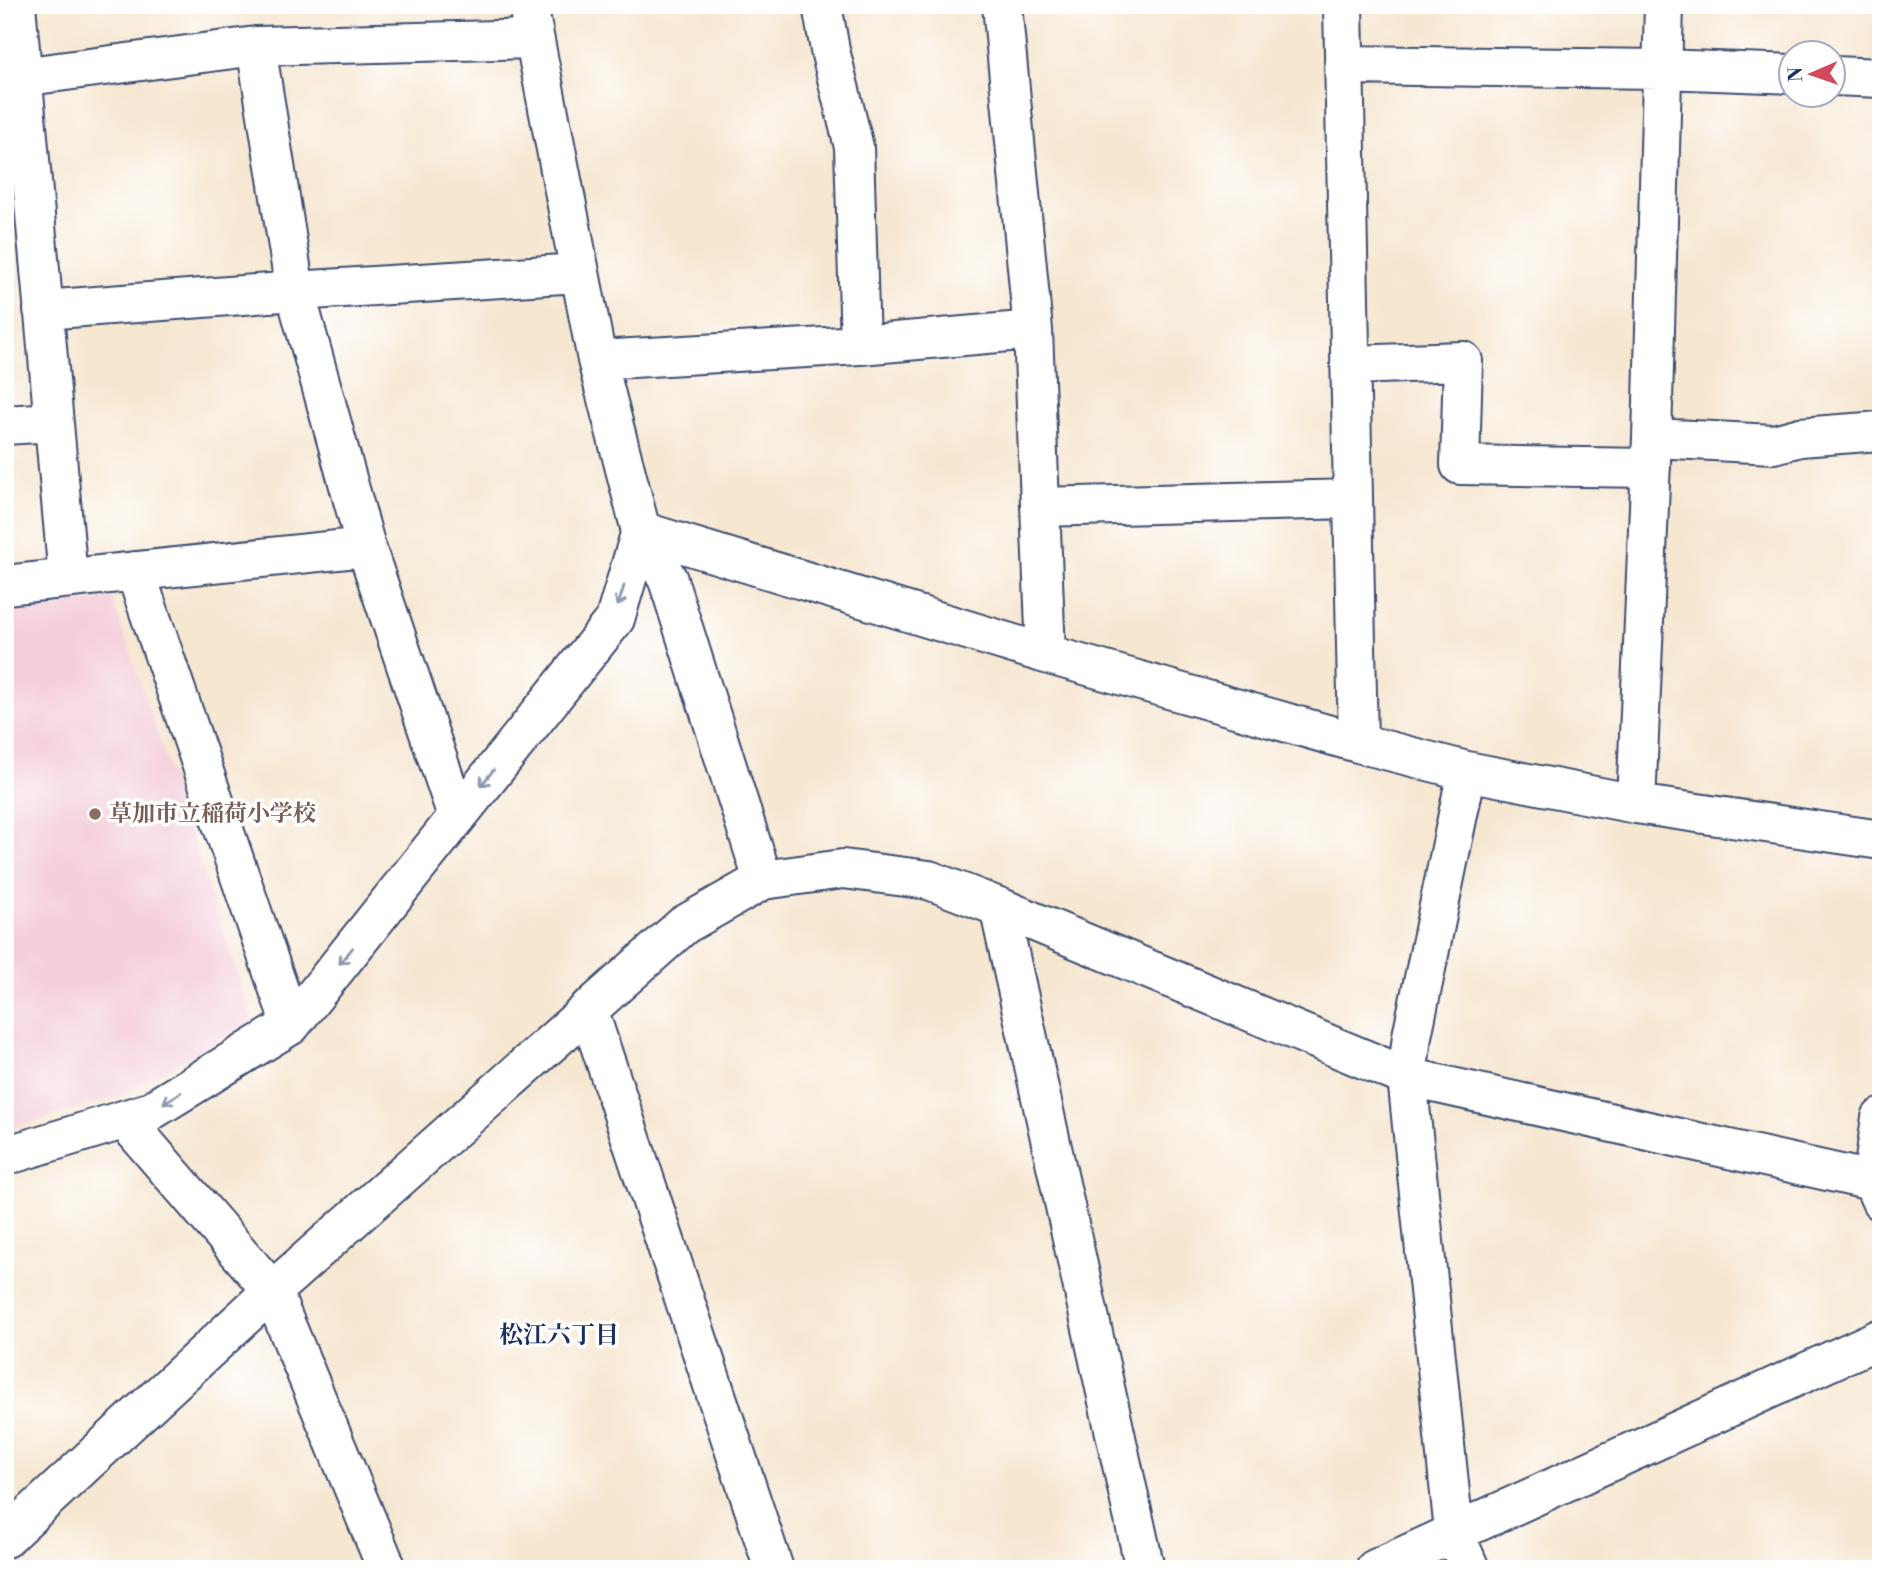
<svg xmlns="http://www.w3.org/2000/svg" width="1886" height="1574" font-family="'Libre Bodoni','Noto Serif JP',serif">
<style>
.built{fill:#f4cfdc}
.lines{fill:none;stroke-linecap:round;stroke-linejoin:round}
.minor-casing{stroke:#3c4b6f;stroke-width:42}
.minor{stroke:#fff;stroke-width:38}
.oneway{stroke:#8d97ae}
.education-dot{fill:#8d6e63;stroke:#fff;stroke-width:2.5}
.labels{text-anchor:middle;dominant-baseline:central;stroke-width:7;stroke-linejoin:round;paint-order:stroke}
.education-label{font-size:23px;font-weight:bold;fill:#785e54;stroke:#fff;text-anchor:start}
.neighbourhood-label{font-size:24px;font-weight:bold;fill:#1b2f5e;stroke:#fff}
</style>
<rect width="100%" height="100%" fill="#fff"/>
<filter id="ink" filterUnits="userSpaceOnUse"><feTurbulence type="fractalNoise" baseFrequency=".0143" numOctaves="2"/><feDisplacementMap in="SourceGraphic" scale="14" xChannelSelector="R" yChannelSelector="G"/><feConvolveMatrix kernelMatrix="1 2 1 2 8 2 1 2 1" color-interpolation-filters="sRGB"/></filter>
<filter id="wash" filterUnits="userSpaceOnUse"><feTurbulence type="fractalNoise" baseFrequency=".00686" numOctaves="4" result="noise"/><feDisplacementMap in="SourceGraphic" scale="28" xChannelSelector="R" yChannelSelector="G"/><feGaussianBlur stdDeviation="1.57" result="paint"/><feColorMatrix in="noise" values="0 0 0 0 0 0 0 0 0 0 0 0 0 0 0 0 0 1.4 0 .05"/><feComposite in="paint" operator="in"/></filter>
<g filter="url(#wash)">
<rect width="100%" height="100%" fill="#f6e7d1"/>
<!-- built -->
<path class="built" d="M 112,598 L 253,1021 L 115,1098 L 5,1130 L 5,607 Z"/>
</g>
<g filter="url(#ink)">
<g class="lines">
<defs>
<path id="minor" d="M 16,5 L 68,578
M 528,5 L 597,360 L 641,531 L 668,580 L 763,880
M 822,5 L 830,50 L 854,147 L 860,345
M 1002,5 L 1033,330 L 1046,654
M 1343,5 L 1358,743
M 256,46 L 295,291 L 366,547 L 457,816
M 1345,65 L 1662,69 L 1792,74
M 1834,76 L 1881,78
M 5,79 L 256,46 L 534,39
M 43,310 L 295,291 L 579,273
M 597,360 L 860,345 L 1033,330
M 1350,365 L 1463,361 L 1460,465 L 1651,468
M 5,425 L 53,422
M 1652,438 L 1774,444 L 1800,437 L 1881,431
M 1040,507 L 1353,499
M 641,531 L 1046,654 L 1358,743 L 1467,771 L 1636,804 L 1881,840
M 135,571 L 291,1025
M 5,585 L 366,547
M 1467,771 L 1412,1036 L 1407,1077 L 1454,1532 L 1470,1569
M 1636,804 L 1652,438 L 1664,5
M 999,907 L 1145,1569
M 588,1009 L 774,1569
M 1881,1118 L 1872,1181 L 1881,1201
M 125,1120 L 272,1291 L 387,1569
M 5,1156 L 149,1112 L 291,1025 L 615,619 L 641,531
M 5,1538 L 272,1291 L 684,925 L 763,880 L 843,869 L 929,880 L 999,907 L 1407,1077 L 1872,1181
M 1375,1569 L 1881,1338"/>
</defs>
<!-- minor casing -->
<use href="#minor" class="minor-casing"/>
<!-- minor -->
<use href="#minor" class="minor"/>
</g>
<!-- one-way arrows -->
<defs><path id="oneway-shaft" d="M-6 0H5M1.5-3L5.5 0L1.5 3" fill="none" stroke-width="1.6" stroke-linecap="round" stroke-linejoin="round" transform="scale(1.75)"/></defs>
<g class="oneway">
<use href="#oneway-shaft" transform="translate(621 596) rotate(107)"/>
<use href="#oneway-shaft" transform="translate(487 778) rotate(129)"/>
<use href="#oneway-shaft" transform="translate(346 956) rotate(129)"/>
<use href="#oneway-shaft" transform="translate(172 1098) rotate(148)"/>
</g>
</g>
<!-- markers -->
<circle class="education-dot" cx="95" cy="814" r="7"/>
<g class="labels">
<!-- education labels -->
<g class="education-label">
<text x="109" y="814">草加市立稲荷小学校</text>
</g>
<!-- neighbourhood labels -->
<g class="neighbourhood-label">
<text x="559" y="1336">松江六丁目</text>
</g>
</g>
<!-- margin -->
<rect width="1886" height="1574" fill="none" stroke="#fff" stroke-width="28"/>
<!-- north arrow -->
<g transform="translate(1812 74) rotate(268)"><circle r="33" fill="#ffffff" stroke="#a4acbf" stroke-width="2"/>
<path d="M0-5L12 26L0 18L-12 26Z" fill="#d1495b"/>
<text y="-10" font-size="19" font-weight="bold" text-anchor="middle" fill="#1b2f5e">N</text>
</g>
</svg>
